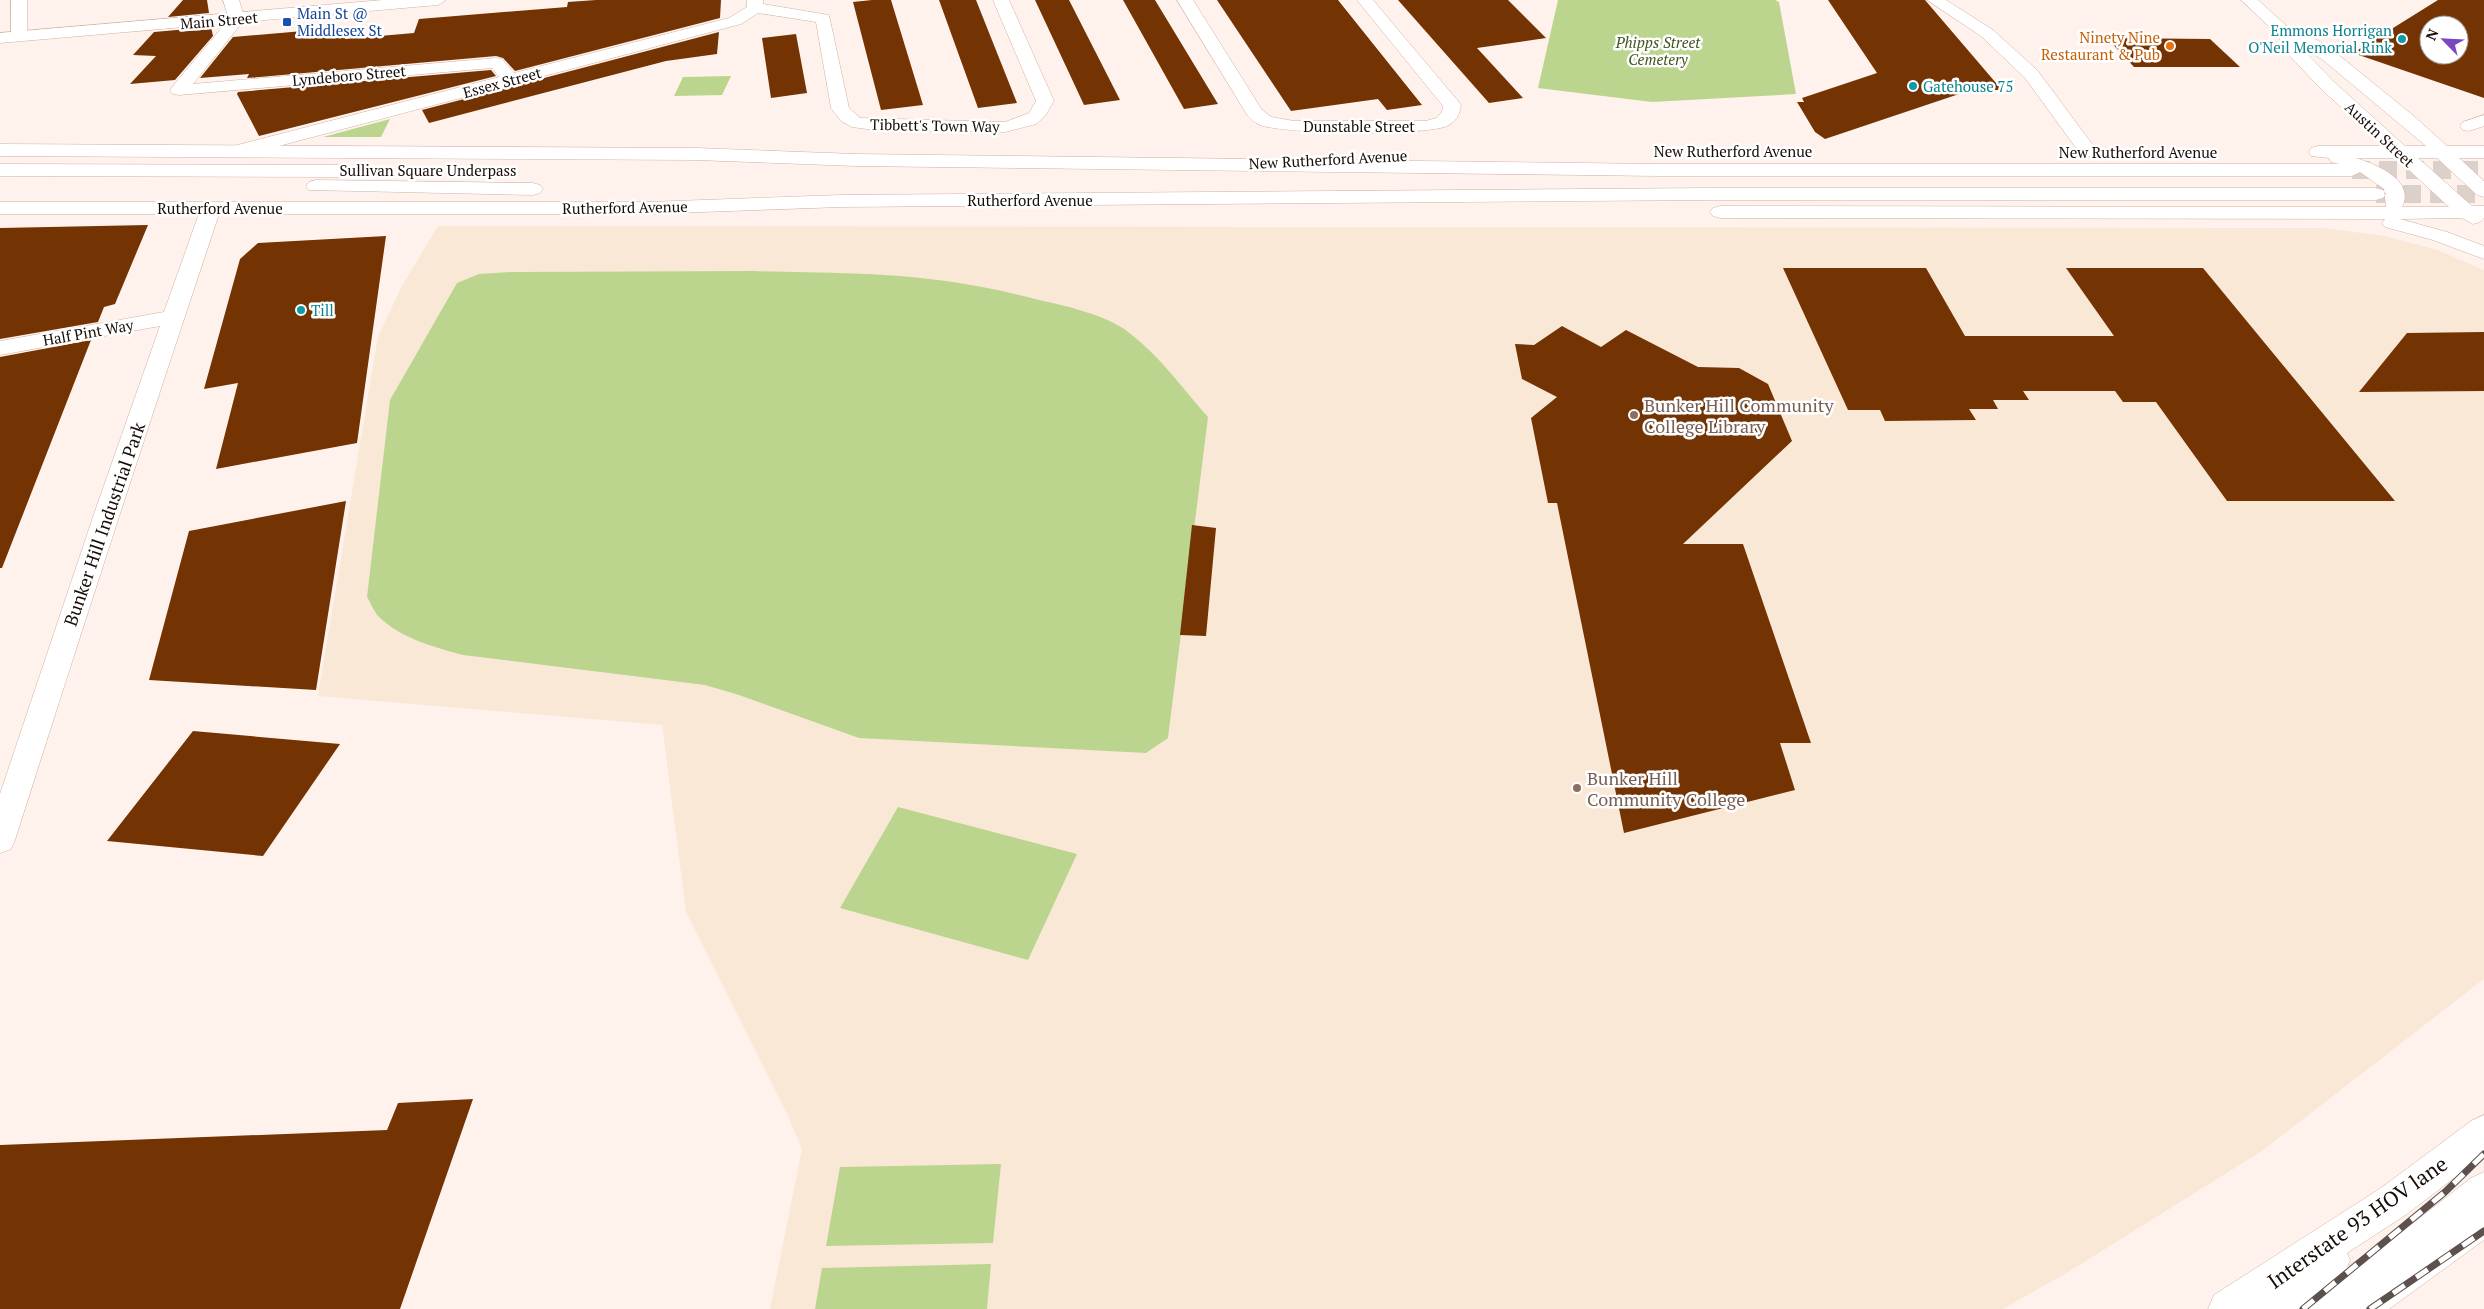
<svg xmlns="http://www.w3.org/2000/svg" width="2484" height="1309" font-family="'PT Serif',serif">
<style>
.education{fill:#fae8d7}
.green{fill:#bbd58e}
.building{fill:#733302;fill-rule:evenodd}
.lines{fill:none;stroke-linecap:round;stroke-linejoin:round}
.major-tunnel{stroke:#dcd0ca;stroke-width:18;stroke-dasharray:18 9;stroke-linecap:butt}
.minor-casing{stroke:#ceb1a2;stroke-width:1}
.major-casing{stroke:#ceb1a2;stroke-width:1}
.highway-casing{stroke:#ceb1a2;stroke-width:1}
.minor{fill:#fff;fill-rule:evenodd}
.major{fill:#fff;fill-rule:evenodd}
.highway{fill:#fff;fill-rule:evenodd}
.rail-casing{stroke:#5c514c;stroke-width:7}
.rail{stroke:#fff;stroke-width:5;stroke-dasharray:14;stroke-linecap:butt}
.transit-dot{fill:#1a4fb4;stroke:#fff;stroke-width:2}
.culture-dot{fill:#0f9aa8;stroke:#fff;stroke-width:2}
.food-dot{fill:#e8710a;stroke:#fff;stroke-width:2}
.education-dot{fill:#8d6e63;stroke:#fff;stroke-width:2}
.labels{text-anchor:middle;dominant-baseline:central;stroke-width:5;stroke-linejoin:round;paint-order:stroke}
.far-transit-label{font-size:15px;fill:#164399;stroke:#fff;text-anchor:start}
.far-street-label{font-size:15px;fill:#170d08;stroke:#fff}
.far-culture-label{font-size:15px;fill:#0d838f;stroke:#fff;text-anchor:start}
.far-food-label{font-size:15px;fill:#c56008;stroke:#fff;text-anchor:end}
.far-park-label{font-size:15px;font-style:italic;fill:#42541e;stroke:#fff}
.education-label{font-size:18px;fill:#785e54;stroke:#fff;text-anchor:start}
.street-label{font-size:18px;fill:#170d08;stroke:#fff}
.near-street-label{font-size:21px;fill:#170d08;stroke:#fff}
</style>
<rect width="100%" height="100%" fill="#fff2ec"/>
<!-- education -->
<path class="education" d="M 438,226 L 2324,228 L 2385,236 L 2438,250 L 2484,270 L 2484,979 L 2262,1151 L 2070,1271 L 2003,1309 L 770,1309 L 802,1149 L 787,1114 L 686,912 L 662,725 L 318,696 L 378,336 L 403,284 Z"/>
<!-- green -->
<path class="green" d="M 1558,0 L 1775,0 L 1779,2 L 1796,94 L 1652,102 L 1538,88 Z
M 731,76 L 722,95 L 674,96 L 683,77 Z
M 390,119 L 381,137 L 323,137 Z
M 753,271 C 817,273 882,272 946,281 C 977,285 1008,292 1039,300 C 1066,306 1102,314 1124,329 C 1157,352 1182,388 1208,417 L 1168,738 L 1146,753 L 859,738 L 739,695 L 705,685 L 463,655 C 434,647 402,639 379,617 C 374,612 371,603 367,597 L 390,400 L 457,283 L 479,274 L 512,272 Z
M 898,807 L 1077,854 L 1028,960 L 840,908 Z
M 1001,1164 L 993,1243 L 826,1246 L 840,1167 Z
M 991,1264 L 987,1309 L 815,1309 L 822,1268 Z"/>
<!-- building -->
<path class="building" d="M 183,0 L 207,0 L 209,13 L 168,17 Z
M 596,0 L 721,0 L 720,18 L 515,71 L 503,58 L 496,56 L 247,78 L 249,74 L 200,78 L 233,37 L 350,27 L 345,39 L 414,33 L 419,19 L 567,7 L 568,2 Z
M 872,0 L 891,0 L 923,105 L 881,110 L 853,2 Z
M 939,0 L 976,0 L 1017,103 L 978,108 Z
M 1035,0 L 1069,0 L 1120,100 L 1084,105 Z
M 1123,0 L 1155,0 L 1218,104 L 1184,109 Z
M 1217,0 L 1338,0 L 1422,105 L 1387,110 L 1378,99 L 1291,111 Z
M 1398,0 L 1508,0 L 1546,38 L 1477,48 L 1523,98 L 1489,103 Z
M 1828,0 L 1925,0 L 2002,90 L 1971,90 L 1825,139 L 1815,132 L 1797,102 L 1804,102 L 1802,98 L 1877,73 Z
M 2438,0 L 2484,0 L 2484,98 L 2353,53 ZM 2429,25 L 2459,25 L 2459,55 L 2429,55 Z
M 211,27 L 213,36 L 175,80 L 130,84 L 156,56 L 133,55 L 154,32 Z
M 719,32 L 717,54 L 666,61 L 429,123 L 422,110 Z
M 796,34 L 807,93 L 771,98 L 762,38 Z
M 2107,38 L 2210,39 L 2240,67 L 2134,67 Z
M 491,70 L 496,76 L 259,136 L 237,94 L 238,92 Z
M 148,225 L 115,304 L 104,307 L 98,322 L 0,339 L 0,228 Z
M 386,236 L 357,443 L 216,469 L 238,383 L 204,389 L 240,259 L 258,243 Z
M 1783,268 L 1926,268 L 1965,336 L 2114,336 L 2066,268 L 2203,268 L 2395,501 L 2227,501 L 2156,402 L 2123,402 L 2115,391 L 2023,391 L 2029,400 L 1993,400 L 1998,409 L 1969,409 L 1976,420 L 1885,421 L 1880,410 L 1848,410 Z
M 1562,326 L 1601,347 L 1626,330 L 1698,367 L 1739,368 L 1768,384 L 1792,441 L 1683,544 L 1743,544 L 1811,743 L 1780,743 L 1795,790 L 1624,833 L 1557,503 L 1548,503 L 1531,418 L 1557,397 L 1522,379 L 1515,344 L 1534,345 Z
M 2484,332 L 2484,391 L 2359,392 L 2407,333 Z
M 91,340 L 2,568 L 0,568 L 0,357 Z
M 346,501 L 316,690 L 149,680 L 189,531 Z
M 1192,525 L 1216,528 L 1206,636 L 1180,635 Z
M 193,731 L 340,744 L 263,856 L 107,841 Z
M 473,1099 L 400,1309 L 0,1309 L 0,1145 L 387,1130 L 398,1103 Z"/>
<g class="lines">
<!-- major-tunnel -->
<path class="major-tunnel" d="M 2352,170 L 2484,170
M 2376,194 L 2484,194"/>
<defs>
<path id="minor" d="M 11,0 L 27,0 L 27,36 L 25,39 L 13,39 L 11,36 Z
M 223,0 L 239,0 L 245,19 L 193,84 L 496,58 L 502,59 L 514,73 L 729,18 L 747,7 L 747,0 L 763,0 L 763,4 L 829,15 L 849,108 L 860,118 L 1005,122 L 1029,113 L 1036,101 L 993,0 L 1009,0 L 1054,101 L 1045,116 L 1036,124 L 1005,132 L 874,130 L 852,127 L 841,121 L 831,108 L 816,22 L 758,13 L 741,24 L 237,157 L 230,155 L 228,151 L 230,147 L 499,77 L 492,68 L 179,95 L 173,94 L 170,90 L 173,86 L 229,19 Z
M 1177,0 L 1193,0 L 1262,110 L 1271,117 L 1294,121 L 1426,121 L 1436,118 L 1442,112 L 1443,106 L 1357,0 L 1373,0 L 1458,101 L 1461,105 C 1460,114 1456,122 1447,126 C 1425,136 1284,134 1260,125 C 1255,123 1249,118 1246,113 Z
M 1927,0 L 1946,0 L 1993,30 L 2037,70 L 2098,152 L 2096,156 L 2082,156 L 2025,78 L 1981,36 Z
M 2484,115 L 2484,126 L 2469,131 L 2463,130 L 2460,126 L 2463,122 Z
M 211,202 L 218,204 L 221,208 C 151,417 82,629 15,840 L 11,849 L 0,853 L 0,794 L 94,514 L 160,326 L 0,355 L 0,341 L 164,312 L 201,208 L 204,204 Z"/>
<path id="major" d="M 383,0 L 446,0 L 438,5 L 0,43 L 0,33 Z
M 2241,0 L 2258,0 L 2290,29 L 2317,40 L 2335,52 L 2415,117 L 2447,146 L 2484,146 L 2484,158 L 2459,158 L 2484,181 L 2484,197 L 2477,195 L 2437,158 L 2418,158 L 2472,206 L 2484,206 L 2484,218 L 2480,222 L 2473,224 L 2462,218 L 2400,219 L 2447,232 L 2484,246 L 2484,259 L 2433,240 L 2385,227 L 2382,223 L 2385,219 L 1720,218 L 1713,216 L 1710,212 L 1713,208 L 1720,206 L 2386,207 L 2384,189 L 2360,172 L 2352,176 L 1659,176 L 855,166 L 696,160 L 0,156 L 0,144 L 696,148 L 855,154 L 1659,164 L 2339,164 L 2331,162 L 2329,158 L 2311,156 L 2309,152 L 2311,148 L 2318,146 L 2384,146 L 2320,88 L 2288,54 L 2277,34 ZM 2299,45 L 2323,60 L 2426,146 L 2405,146 L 2332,80 ZM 2356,158 L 2396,158 L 2449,207 L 2402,207 C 2416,180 2375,164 2356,158 Z
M 0,164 L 341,165 L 348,167 L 350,171 L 348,175 L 341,177 L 0,176 Z
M 316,180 L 533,183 L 540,185 L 543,189 L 540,193 L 533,195 L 309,190 L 306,186 L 309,182 Z
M 1706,188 L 2376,188 L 2383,190 L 2386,194 L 2383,198 L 2376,200 L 1706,200 L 841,207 L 648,214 L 0,214 L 0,202 L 648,202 L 841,195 Z"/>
<path id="highway" d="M 2484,1115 L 2484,1155 L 2407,1214 L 2347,1253 L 2350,1260 L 2347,1267 L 2416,1221 L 2471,1178 L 2484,1172 L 2484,1240 L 2389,1309 L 2208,1309 L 2214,1295 L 2381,1188 L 2471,1121 Z"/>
</defs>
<!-- minor casing -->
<use href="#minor" class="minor-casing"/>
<!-- major casing -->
<use href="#major" class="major-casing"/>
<!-- highway casing -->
<use href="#highway" class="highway-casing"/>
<!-- minor -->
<use href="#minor" class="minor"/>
<!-- major -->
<use href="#major" class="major"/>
<!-- highway -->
<use href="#highway" class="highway"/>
<defs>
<path id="rail" d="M 2303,1309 L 2445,1192 L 2484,1154
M 2370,1309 L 2484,1231"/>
</defs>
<!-- rail casing -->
<use href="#rail" class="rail-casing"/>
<!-- rail -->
<use href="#rail" class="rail"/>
</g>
<!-- markers -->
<rect class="transit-dot" x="282" y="17" width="10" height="10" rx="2.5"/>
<g class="culture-dot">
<circle cx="2402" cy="39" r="5"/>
<circle cx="1913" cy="86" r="5"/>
<circle cx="301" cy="310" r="5"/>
</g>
<circle class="food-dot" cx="2170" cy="46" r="5"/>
<g class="education-dot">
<circle cx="1634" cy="415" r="5"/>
<circle cx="1577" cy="788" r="5"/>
</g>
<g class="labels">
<!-- far-transit labels -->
<g class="far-transit-label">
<text x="297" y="13">Main St @<tspan x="297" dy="17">Middlesex St</tspan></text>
</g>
<!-- far-street labels -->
<g class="far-street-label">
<text transform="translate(219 20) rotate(-5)">Main Street</text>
<text transform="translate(349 75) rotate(-5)">Lyndeboro Street</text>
<text transform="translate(502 82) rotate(-15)">Essex Street</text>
<text transform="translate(935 125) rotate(1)">Tibbett's Town Way</text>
<text x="1359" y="126">Dunstable Street</text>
<text transform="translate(2380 134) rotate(43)">Austin Street</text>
<text x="1733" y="151">New Rutherford Avenue</text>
<text x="2138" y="152">New Rutherford Avenue</text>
<text transform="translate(1328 159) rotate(-3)">New Rutherford Avenue</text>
<text x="428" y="170">Sullivan Square Underpass</text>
<text x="1030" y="200">Rutherford Avenue</text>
<text transform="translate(625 207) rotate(-1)">Rutherford Avenue</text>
<text x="220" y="208">Rutherford Avenue</text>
<text transform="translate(88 332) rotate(-10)">Half Pint Way</text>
</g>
<!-- far-culture labels -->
<g class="far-culture-label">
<text x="2392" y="30" text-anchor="end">Emmons Horrigan<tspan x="2392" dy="17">O'Neil Memorial Rink</tspan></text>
<text x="1923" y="86">Gatehouse 75</text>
<text x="311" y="310">Till</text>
</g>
<!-- far-food labels -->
<g class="far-food-label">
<text x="2160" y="37">Ninety Nine<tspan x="2160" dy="17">Restaurant &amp; Pub</tspan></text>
</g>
<!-- far-park labels -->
<g class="far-park-label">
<text x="1658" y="42">Phipps Street<tspan x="1658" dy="17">Cemetery</tspan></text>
</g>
<!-- education labels -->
<g class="education-label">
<text x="1644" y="405">Bunker Hill Community<tspan x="1644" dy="21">College Library</tspan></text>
<text x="1587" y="778">Bunker Hill<tspan x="1587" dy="21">Community College</tspan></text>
</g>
<!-- street labels -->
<g class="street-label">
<text transform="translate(104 524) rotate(-71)">Bunker Hill Industrial Park</text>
</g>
<!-- near-street labels -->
<g class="near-street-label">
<text transform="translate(2357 1222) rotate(-35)">Interstate 93 HOV lane</text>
</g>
</g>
<!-- north arrow -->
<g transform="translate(2444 40) rotate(294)"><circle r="24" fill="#ffffff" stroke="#a29e9c"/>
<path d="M0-4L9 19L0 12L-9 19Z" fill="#7b47be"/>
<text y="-8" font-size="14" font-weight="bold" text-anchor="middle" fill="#170d08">N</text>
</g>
</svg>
